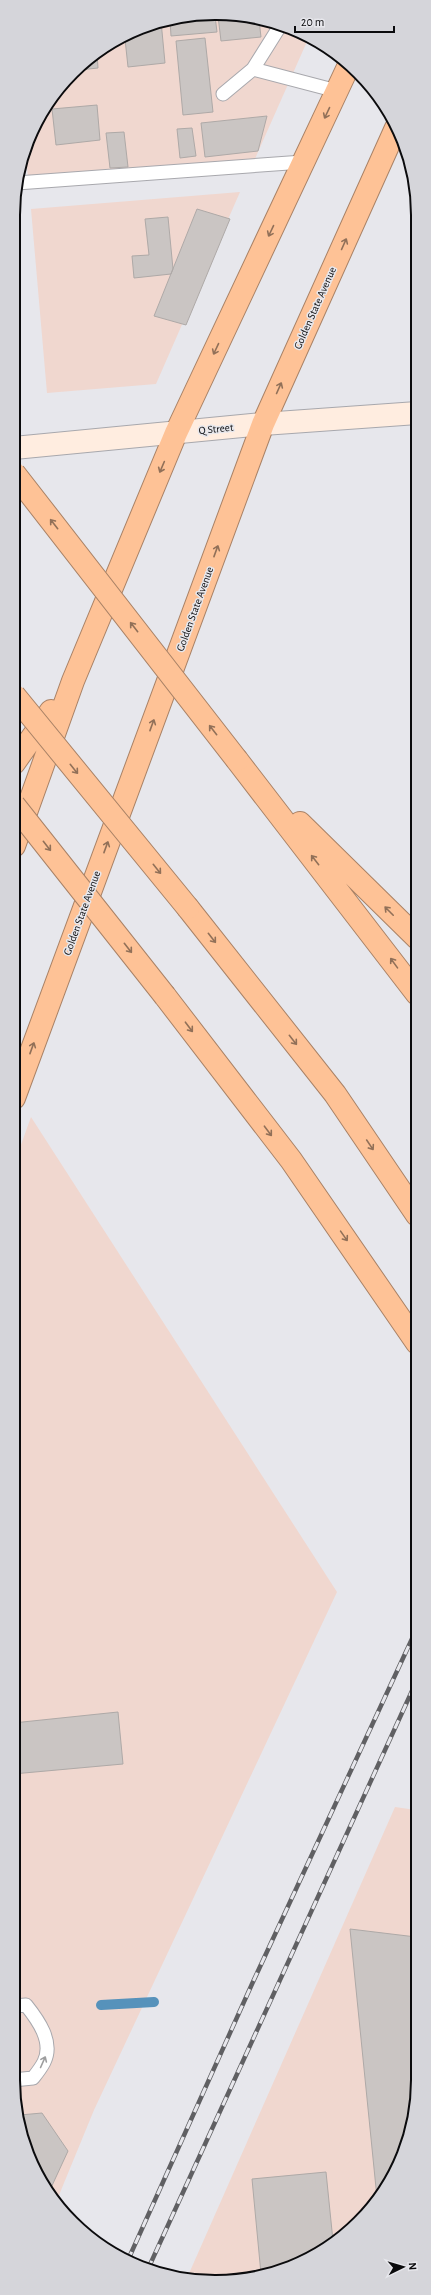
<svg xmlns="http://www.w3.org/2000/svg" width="431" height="2295" font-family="'Alegreya Sans',sans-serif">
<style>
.industrial{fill:#f0d7cf}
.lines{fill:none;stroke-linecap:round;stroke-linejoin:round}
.stream{stroke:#5692bb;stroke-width:10}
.building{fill:#cac5c3;stroke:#aea9a7}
.lane-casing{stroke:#a8a8ad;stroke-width:15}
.secondary-casing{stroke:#a8a8ad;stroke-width:24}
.highway-casing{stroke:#a98266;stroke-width:24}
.lane{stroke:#fff;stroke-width:13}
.secondary{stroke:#ffede0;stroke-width:22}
.highway{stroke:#fec296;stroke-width:22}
.rail-casing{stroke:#606063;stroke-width:4.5}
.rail{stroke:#e7e7ec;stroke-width:3;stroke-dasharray:9;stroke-linecap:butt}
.highway-bridge-casing{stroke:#a98266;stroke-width:24;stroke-linecap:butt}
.highway-bridge{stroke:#fec296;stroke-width:22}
.oneway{stroke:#917058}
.oneway2{stroke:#9d9d9e}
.labels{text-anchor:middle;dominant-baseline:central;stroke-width:3;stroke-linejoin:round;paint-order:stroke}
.street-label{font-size:11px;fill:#0b0b0d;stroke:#e7e7ec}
.rim{fill:none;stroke:#0b0b0d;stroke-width:2}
</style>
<rect width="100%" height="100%" fill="#e7e7ec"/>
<!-- industrial -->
<path class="industrial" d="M 242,15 L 309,37 L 254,161 L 28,179 L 26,155 L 40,114 L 92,55 L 163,20 Z
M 240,192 L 156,384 L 47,393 L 31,209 Z
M 31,1117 L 337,1592 L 94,2110 L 57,2200 L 28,2157 L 13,2079 L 14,1164 Z
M 395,1807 L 416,1810 L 416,2106 L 391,2181 L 349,2232 L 280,2271 L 202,2282 L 187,2278 Z"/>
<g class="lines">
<!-- stream -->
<path class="stream" d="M 101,2005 L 154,2002"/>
</g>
<!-- building -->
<path class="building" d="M 242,15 L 259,20 L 261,37 L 221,41 L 218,16 Z
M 215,16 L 217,32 L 171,36 L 170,20 Z
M 161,21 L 165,63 L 128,67 L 125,39 Z
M 205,38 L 213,112 L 183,115 L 176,41 Z
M 97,53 L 98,68 L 79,70 L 92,55 Z
M 97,105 L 100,140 L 56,145 L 52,109 Z
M 267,116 L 258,151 L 205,157 L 201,123 Z
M 192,128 L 196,156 L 180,158 L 177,129 Z
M 124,132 L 128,167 L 110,168 L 106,133 Z
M 197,209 L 230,219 L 186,325 L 154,316 Z
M 168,217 L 173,269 L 171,274 L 134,278 L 132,256 L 149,255 L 145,219 Z
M 118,1712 L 123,1764 L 13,1774 L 13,1723 Z
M 350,1929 L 416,1937 L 416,2106 L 391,2181 L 377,2198 Z
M 42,2113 L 68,2151 L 50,2190 L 28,2157 L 20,2115 Z
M 326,2172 L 333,2241 L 280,2271 L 261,2274 L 252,2179 Z"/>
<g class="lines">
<defs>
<path id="lane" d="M 280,26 L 253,69 L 337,91
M 223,94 L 253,69
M 17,183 L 303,162
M 13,2006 L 26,2005 C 38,2020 54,2042 44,2062 C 41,2068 37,2073 33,2078 L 13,2080"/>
<path id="secondary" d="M 14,448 L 263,424 L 417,413"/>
<path id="highway" d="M 237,760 L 417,994
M 14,763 L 51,711
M 300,823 L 417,938
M 14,846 L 73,681 L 176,433 L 349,65
M 188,908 L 335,1094 L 417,1215
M 165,996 L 291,1160 L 417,1343
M 14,1098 L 263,424 L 396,128"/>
</defs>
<!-- lane casing -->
<use href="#lane" class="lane-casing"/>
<!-- secondary casing -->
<use href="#secondary" class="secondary-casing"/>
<!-- highway casing -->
<use href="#highway" class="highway-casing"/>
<!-- lane -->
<use href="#lane" class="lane"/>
<!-- secondary -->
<use href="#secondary" class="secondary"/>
<!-- highway -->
<use href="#highway" class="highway"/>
<defs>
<path id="rail" d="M 128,2260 L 252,1984 L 417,1628
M 148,2269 L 417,1680"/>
</defs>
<!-- rail casing -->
<use href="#rail" class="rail-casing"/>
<!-- rail -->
<use href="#rail" class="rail"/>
<defs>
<path id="highway-bridge" d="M 14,473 L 237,760
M 14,695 L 188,908
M 14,805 L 165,996"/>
</defs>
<!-- highway-bridge casing -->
<use href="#highway-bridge" class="highway-bridge-casing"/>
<!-- highway-bridge -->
<use href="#highway-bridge" class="highway-bridge"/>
</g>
<!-- one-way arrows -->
<defs><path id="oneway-shaft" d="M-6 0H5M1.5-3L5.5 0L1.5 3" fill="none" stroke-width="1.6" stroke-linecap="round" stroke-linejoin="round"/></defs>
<g class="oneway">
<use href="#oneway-shaft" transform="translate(327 113) rotate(115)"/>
<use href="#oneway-shaft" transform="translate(271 231) rotate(115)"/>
<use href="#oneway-shaft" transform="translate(344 244) rotate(-66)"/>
<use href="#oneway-shaft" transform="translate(216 349) rotate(115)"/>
<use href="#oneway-shaft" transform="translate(279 388) rotate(-66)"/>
<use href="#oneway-shaft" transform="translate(162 467) rotate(113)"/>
<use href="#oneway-shaft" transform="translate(54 524) rotate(-128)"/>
<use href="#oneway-shaft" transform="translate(216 551) rotate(-70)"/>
<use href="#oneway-shaft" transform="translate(134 627) rotate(-128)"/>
<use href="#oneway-shaft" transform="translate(152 725) rotate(-70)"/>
<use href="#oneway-shaft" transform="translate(213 730) rotate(-128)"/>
<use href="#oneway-shaft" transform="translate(74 769) rotate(51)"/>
<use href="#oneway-shaft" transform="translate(47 846) rotate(52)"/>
<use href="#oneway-shaft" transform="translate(106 847) rotate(-70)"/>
<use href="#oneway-shaft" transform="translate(315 860) rotate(-128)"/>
<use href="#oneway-shaft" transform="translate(157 869) rotate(51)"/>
<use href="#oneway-shaft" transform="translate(389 911) rotate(-135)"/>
<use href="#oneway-shaft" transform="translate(212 938) rotate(52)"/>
<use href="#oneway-shaft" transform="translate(128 948) rotate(52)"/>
<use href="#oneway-shaft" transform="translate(394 963) rotate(-126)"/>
<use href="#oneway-shaft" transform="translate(189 1027) rotate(53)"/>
<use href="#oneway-shaft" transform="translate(293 1040) rotate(52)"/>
<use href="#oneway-shaft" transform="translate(32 1048) rotate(-70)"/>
<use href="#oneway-shaft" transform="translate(268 1131) rotate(53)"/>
<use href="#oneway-shaft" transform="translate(370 1145) rotate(56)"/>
<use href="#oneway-shaft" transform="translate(344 1236) rotate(55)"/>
</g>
<use class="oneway2" href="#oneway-shaft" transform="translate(43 2062) rotate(-66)"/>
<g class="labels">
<!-- street labels -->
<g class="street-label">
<text transform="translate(315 308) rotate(-66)">Golden State Avenue</text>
<text transform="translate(216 429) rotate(-6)">Q Street</text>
<text transform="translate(195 609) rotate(-70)">Golden State Avenue</text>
<text transform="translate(82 913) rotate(-70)">Golden State Avenue</text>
</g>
</g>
<!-- crop -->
<path d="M0 0H431V2295H0ZM215 20H216A195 195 0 0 1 411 215V2080A195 195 0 0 1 216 2275H215A195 195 0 0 1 20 2080V215A195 195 0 0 1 215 20Z" fill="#d5d5da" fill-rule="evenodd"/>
<path class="rim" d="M215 20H216A195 195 0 0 1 411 215V2080A195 195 0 0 1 216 2275H215A195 195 0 0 1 20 2080V215A195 195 0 0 1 215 20Z"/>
<!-- north arrow -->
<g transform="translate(403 2267) rotate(85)" stroke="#e7e7ec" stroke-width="3" paint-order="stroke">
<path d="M0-3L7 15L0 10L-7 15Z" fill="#0b0b0d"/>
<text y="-6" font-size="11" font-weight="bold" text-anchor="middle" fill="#0b0b0d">N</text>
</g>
<!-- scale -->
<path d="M295 26v6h99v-6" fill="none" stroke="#0b0b0d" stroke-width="2"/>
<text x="301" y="26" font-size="12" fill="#0b0b0d" stroke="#e7e7ec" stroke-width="3" paint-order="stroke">20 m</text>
</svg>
